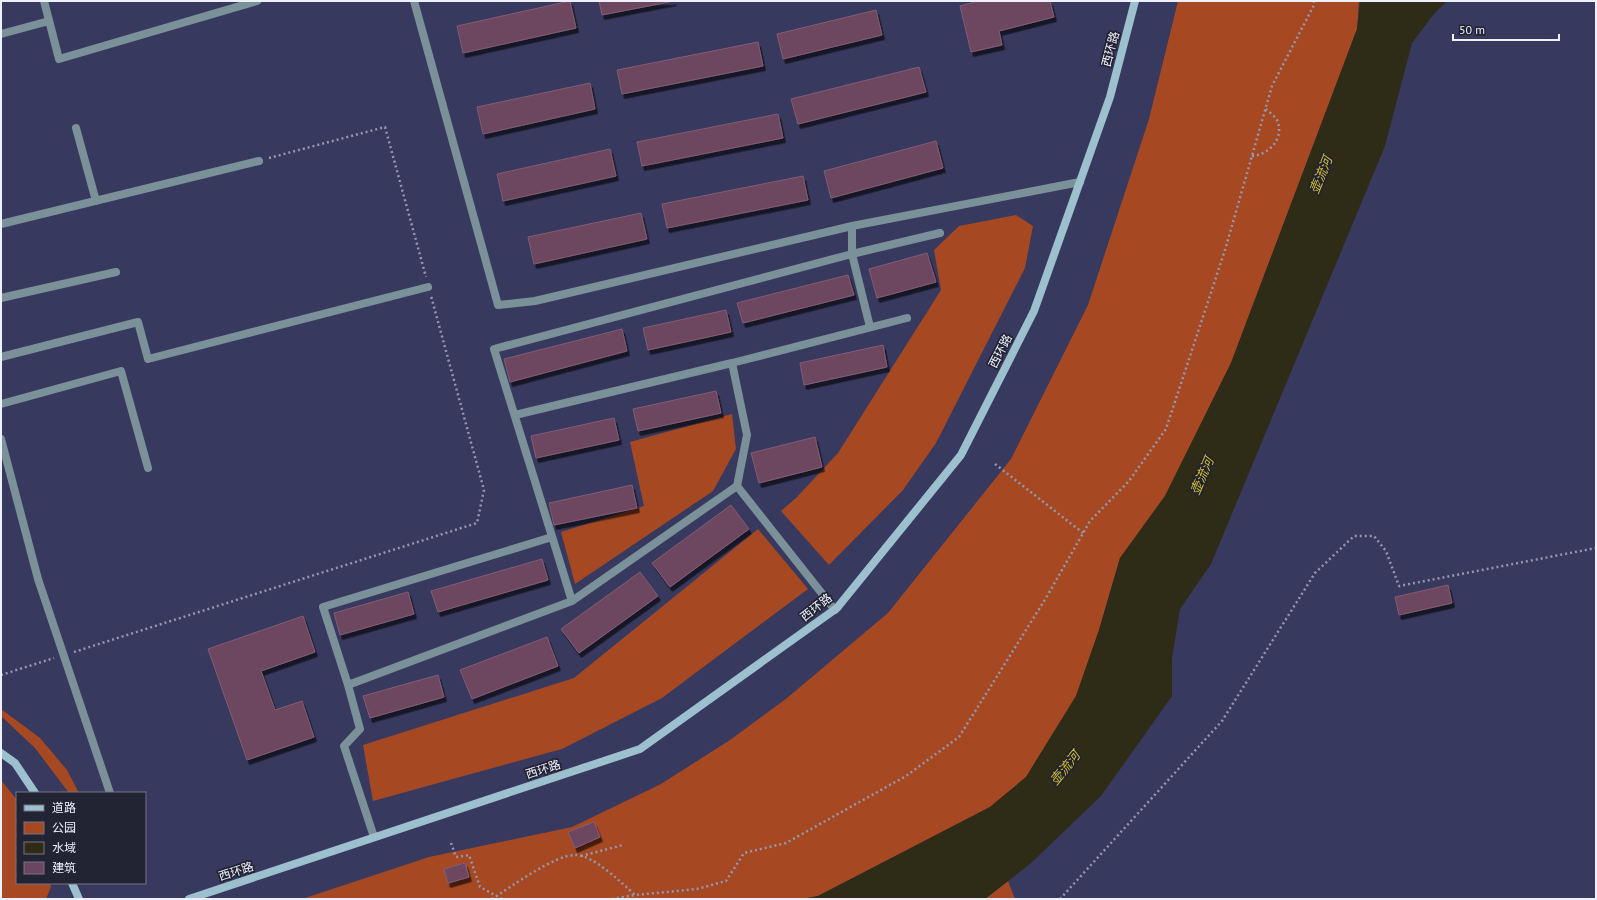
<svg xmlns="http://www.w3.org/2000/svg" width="1597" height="900" font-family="'PT Sans','Noto Sans SC',sans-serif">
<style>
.green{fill:#a64923}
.water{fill:#2e2b17}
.building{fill:#6c465e;stroke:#845c75;filter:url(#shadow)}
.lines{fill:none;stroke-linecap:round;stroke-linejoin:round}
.path{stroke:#9596af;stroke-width:2.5;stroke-dasharray:2 3;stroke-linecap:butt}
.street{stroke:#7b9199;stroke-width:8}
.secondary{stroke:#9cc0cd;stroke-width:8}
.labels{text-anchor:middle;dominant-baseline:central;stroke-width:3.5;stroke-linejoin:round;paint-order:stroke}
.street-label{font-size:12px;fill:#eff0fe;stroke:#222333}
.water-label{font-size:13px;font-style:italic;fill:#d5c026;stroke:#222333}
</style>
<defs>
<filter id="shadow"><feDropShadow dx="2.5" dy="4.5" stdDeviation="0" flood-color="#0009"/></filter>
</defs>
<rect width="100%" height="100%" fill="#38395e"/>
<!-- green -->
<path class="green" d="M 1178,1 L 1359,1 L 1357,29 L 1231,363 L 1165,496 L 1120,558 L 1099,630 L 1076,696 L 1026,777 L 990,807 L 818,896 L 803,899 L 302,899 L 429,857 L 572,827 L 661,784 L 730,740 L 787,698 L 888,613 L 1011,459 L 1088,305 L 1149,119 Z
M 1016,215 L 1033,226 L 1025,268 L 936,443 L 903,490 L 829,565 L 781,511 L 797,497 L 838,453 L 941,290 L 934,250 L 959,226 Z
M 732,414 L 736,449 L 713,491 L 575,584 L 561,532 L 644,506 L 630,442 Z
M 758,529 L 808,589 L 662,698 L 562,749 L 373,801 L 363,745 L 574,678 Z
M 1,709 L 40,738 L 67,770 L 79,793 L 69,793 L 35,748 L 1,716 Z
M 1,780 L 17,800 L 17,883 L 50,883 L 51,887 L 46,899 L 1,899 Z
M 1008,881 L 1015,899 L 985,899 Z"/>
<!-- water -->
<path class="water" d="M 1360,1 L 1447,1 L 1433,15 L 1412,43 L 1385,146 L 1211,564 L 1180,609 L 1172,658 L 1172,696 L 1101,796 L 1031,863 L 985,899 L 803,899 L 818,896 L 990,807 L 1026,777 L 1076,696 L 1099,630 L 1120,558 L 1165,496 L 1231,363 L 1357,29 Z"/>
<!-- building -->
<path class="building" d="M 570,1 L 576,28 L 463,53 L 457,26 Z
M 599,1 L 674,1 L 602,15 Z
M 978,1 L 1050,1 L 1054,17 L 999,31 L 1002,45 L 971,52 L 960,6 Z
M 876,10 L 882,35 L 783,59 L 777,34 Z
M 758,42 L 763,66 L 622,94 L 617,70 Z
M 919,67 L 926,92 L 798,124 L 791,99 Z
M 590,83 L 595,109 L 483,134 L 477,107 Z
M 778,114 L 783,138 L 642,166 L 637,142 Z
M 936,141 L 943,168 L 831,198 L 824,171 Z
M 610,149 L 616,176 L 503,201 L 497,174 Z
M 803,176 L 808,200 L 667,228 L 662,204 Z
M 641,213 L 647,239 L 534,264 L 528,237 Z
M 927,253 L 936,282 L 877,298 L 869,269 Z
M 848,275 L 854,295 L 743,323 L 737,303 Z
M 726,310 L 731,332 L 648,350 L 643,328 Z
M 622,329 L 627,351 L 510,382 L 504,359 Z
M 883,345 L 887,367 L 804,385 L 800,363 Z
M 716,391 L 721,413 L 638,431 L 633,409 Z
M 614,418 L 619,440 L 536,458 L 531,436 Z
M 815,437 L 822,467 L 759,483 L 751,453 Z
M 632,485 L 637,508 L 554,525 L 549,503 Z
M 731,505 L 749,529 L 670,587 L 652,563 Z
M 542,559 L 548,580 L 438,612 L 431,591 Z
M 640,572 L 658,596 L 579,653 L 561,629 Z
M 1448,585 L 1452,603 L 1399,615 L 1395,597 Z
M 408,592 L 414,614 L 340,635 L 334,613 Z
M 303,616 L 315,652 L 261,671 L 275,710 L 302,701 L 314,737 L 247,760 L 208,649 Z
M 547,637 L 558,666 L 472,699 L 460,670 Z
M 438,675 L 444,697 L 370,718 L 363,696 Z
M 594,822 L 600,837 L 575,848 L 568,832 Z
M 465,863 L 469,877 L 448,883 L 444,869 Z"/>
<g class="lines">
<!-- path -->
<path class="path" d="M 1252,156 C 1269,155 1285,138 1277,120 C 1275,116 1269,112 1266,109
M 269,158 L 385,127 L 426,277
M 995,464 L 1083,533
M 74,652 L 477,523 L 484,490 L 431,296
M 1,675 L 54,658
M 451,843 L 456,857 L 469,855 L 480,887 L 502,899
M 581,856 L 623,845
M 492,899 C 511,887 554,855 575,855 C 592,854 622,883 635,895 L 697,889 L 726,881 L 744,853 L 786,843 L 906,776 L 959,737 L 1046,598 L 1090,521 L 1129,481 L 1166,429 L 1225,250 L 1272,86 L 1314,5 L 1314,1
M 612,899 L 635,895
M 1060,899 L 1222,721 L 1315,573 L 1354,536 L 1374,536 L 1386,551 L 1399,586 L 1596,548"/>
<!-- street -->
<path class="street" d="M 44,1 L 59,59 L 257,1
M 414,1 L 498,305 L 535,301 L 852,226 L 1080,182
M 1,34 L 49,21
M 76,128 L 96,201
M 1,224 L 259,161
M 852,226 L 852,254 L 870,327
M 1,298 L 116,272
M 1,357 L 138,322 L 148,359 L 428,287
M 1,404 L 121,371 L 148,468
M 515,415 L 732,363
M 1,439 L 38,579 L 110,793
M 572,601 L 494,349 L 852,254 L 940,233
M 835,610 L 737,486 L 747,435 L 732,363 L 907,318
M 348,685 L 323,607 L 552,537
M 374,837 L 344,746 L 360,729 L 348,685 L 572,601 L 737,486"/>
<!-- secondary -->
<path class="secondary" d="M 1,753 L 15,763 L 35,793
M 72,883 L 79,899
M 189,899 L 640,749 L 837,608 L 961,455 L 1034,311 L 1110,97 L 1135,1"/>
</g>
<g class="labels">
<!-- street labels -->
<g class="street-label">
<text transform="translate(1110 49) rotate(-75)">西环路</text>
<text transform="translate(1000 351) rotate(-63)">西环路</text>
<text transform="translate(816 607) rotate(-38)">西环路</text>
<text transform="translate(543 769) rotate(-18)">西环路</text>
<text transform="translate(236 871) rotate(-18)">西环路</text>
</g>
<!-- water labels -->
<g class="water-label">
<text transform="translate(1321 175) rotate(-68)">壶流河</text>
<text transform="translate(1202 476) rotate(-67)">壶流河</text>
<text transform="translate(1065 768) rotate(-51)">壶流河</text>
</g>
</g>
<!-- border -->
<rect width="1597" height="900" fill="none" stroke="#eff0fe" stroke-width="4"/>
<!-- legend -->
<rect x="16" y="792" width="130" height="92" fill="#222333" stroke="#747584"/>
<rect x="24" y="805" width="20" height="6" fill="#9cc0cd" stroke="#747584"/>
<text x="52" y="812" font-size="12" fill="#eff0fe">道路</text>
<rect x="24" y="822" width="20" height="12" fill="#a64923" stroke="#747584"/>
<text x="52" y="832" font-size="12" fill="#eff0fe">公园</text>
<rect x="24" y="842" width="20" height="12" fill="#2e2b17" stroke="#747584"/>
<text x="52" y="852" font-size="12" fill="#eff0fe">水域</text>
<rect x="24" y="862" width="20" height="12" fill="#6c465e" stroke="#747584"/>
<text x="52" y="872" font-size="12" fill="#eff0fe">建筑</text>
<!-- scale -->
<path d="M1453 34v6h106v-6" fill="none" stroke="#eff0fe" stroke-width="2"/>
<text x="1459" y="34" font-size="12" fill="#eff0fe" stroke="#222333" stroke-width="3" paint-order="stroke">50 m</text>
</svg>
